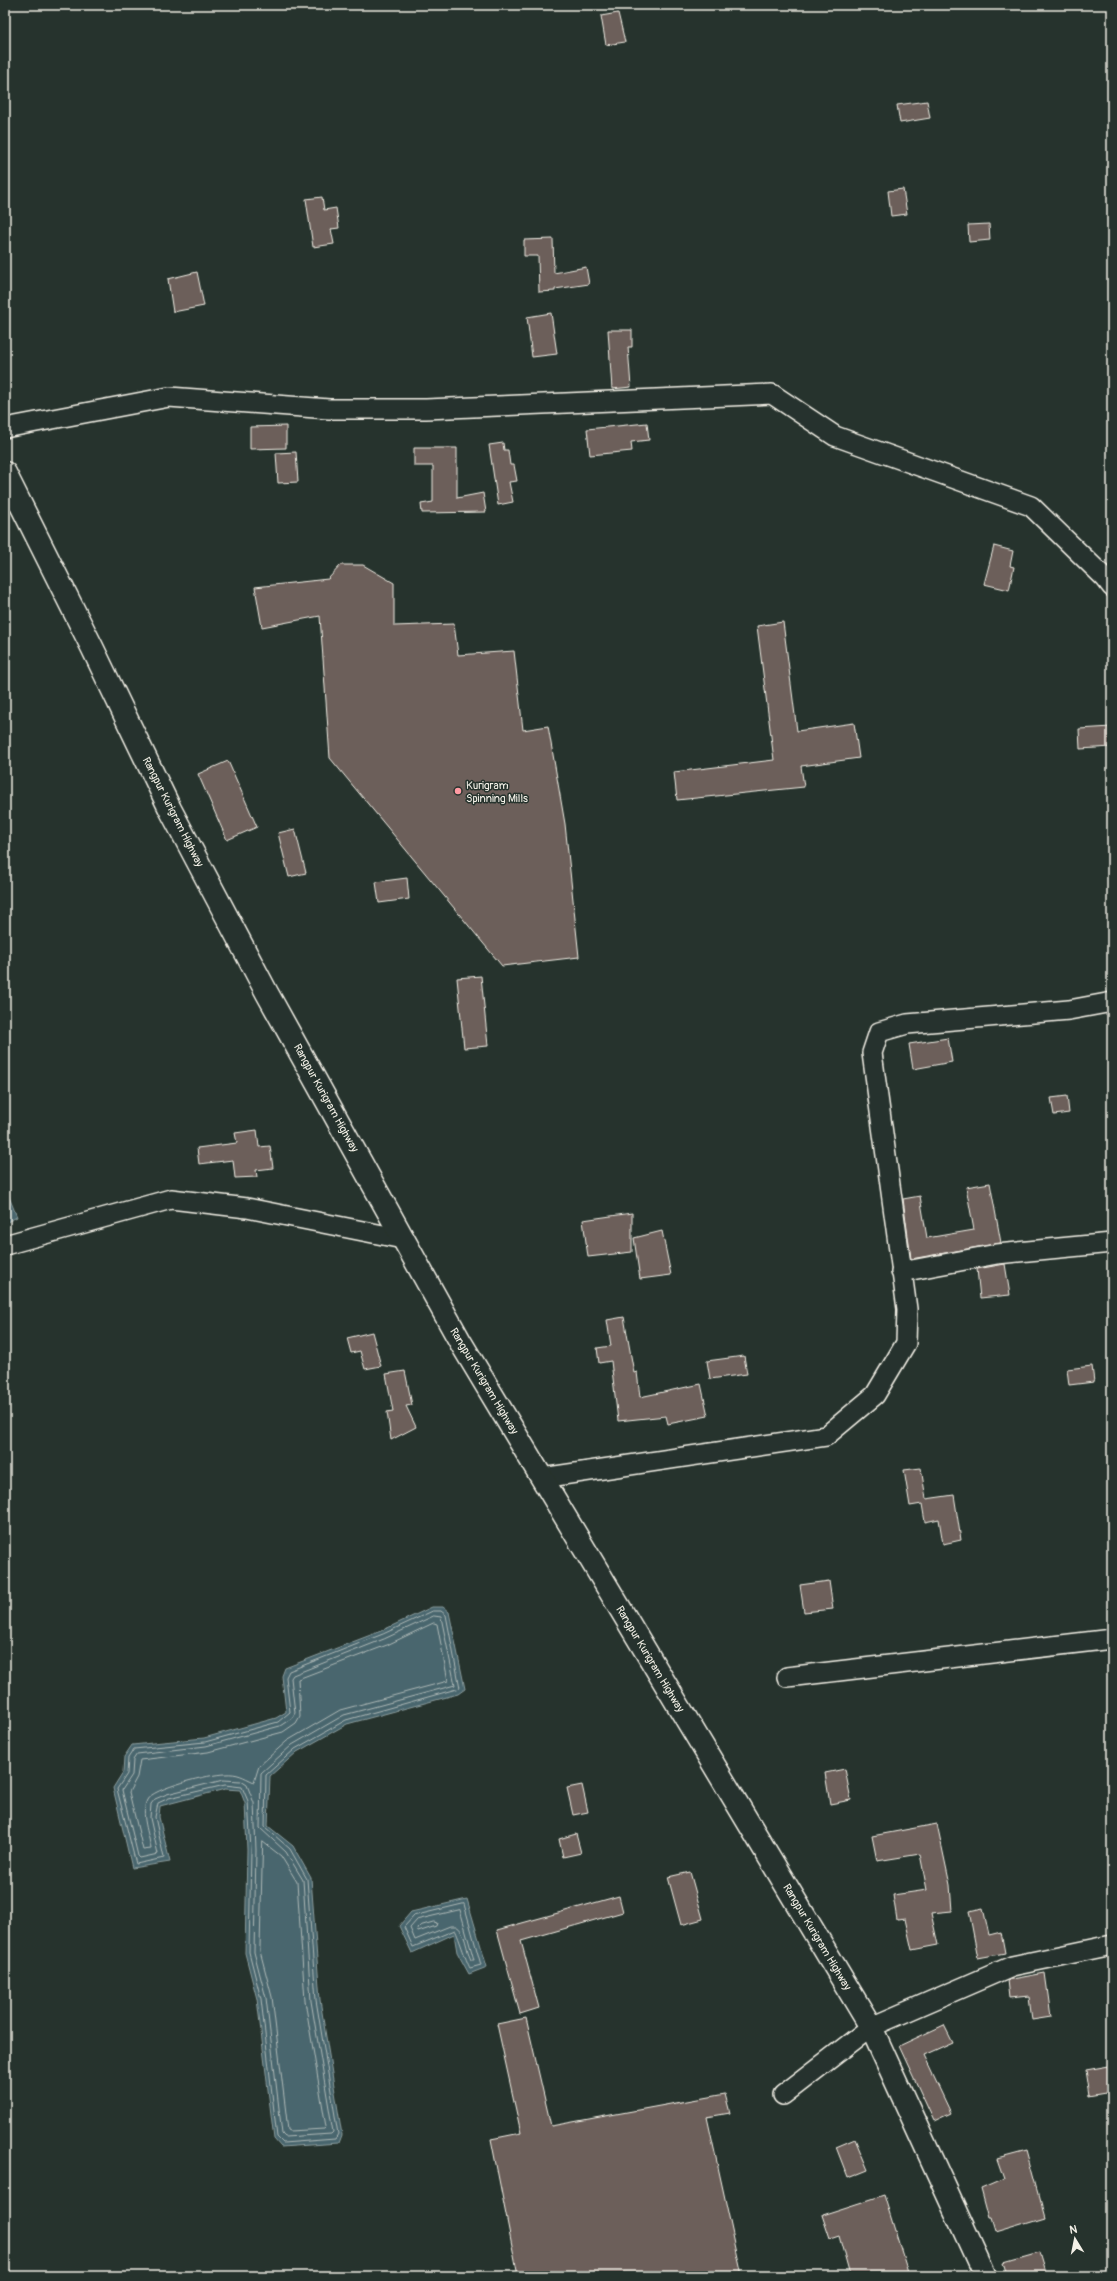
<svg xmlns="http://www.w3.org/2000/svg" width="1117" height="2281" font-family="Pangolin,sans-serif">
<style>
.water{fill:#48666e;stroke:#8d9e9f}
.lines{fill:none;stroke-linecap:round;stroke-linejoin:round}
.shore{stroke:#afb9b7;stroke-width:1}
.building{fill:#6c5f5a;stroke:#f4f1e8}
.minor-casing{stroke:#f4f1e8;stroke-width:22}
.highway-casing{stroke:#f4f1e8;stroke-width:25}
.minor{stroke:#26332d;stroke-width:19}
.highway{stroke:#26332d;stroke-width:22}
.poi-dot{fill:#ff9aa2;stroke:#26332d;stroke-width:1.5}
.labels{text-anchor:middle;dominant-baseline:central;stroke-width:3;stroke-linejoin:round;paint-order:stroke}
.poi-label{font-size:11px;fill:#f4f1e8;stroke:#26332d;text-anchor:start}
.street-label{font-size:11px;fill:#f4f1e8;stroke:#26332d}
</style>
<rect width="100%" height="100%" fill="#26332d"/>
<filter id="ink" filterUnits="userSpaceOnUse"><feTurbulence type="fractalNoise" baseFrequency=".025" numOctaves="2"/><feDisplacementMap in="SourceGraphic" scale="8" xChannelSelector="R" yChannelSelector="G"/><feConvolveMatrix kernelMatrix="1 2 1 2 8 2 1 2 1" color-interpolation-filters="sRGB"/></filter>
<g filter="url(#ink)">
<!-- water -->
<path class="water" d="M 5,1187 L 17,1217 L 5,1223 Z
M 432,1607 L 443,1607 L 449,1612 L 465,1689 L 458,1694 L 347,1724 L 297,1752 L 270,1776 L 268,1826 L 293,1846 L 311,1878 L 320,2000 L 342,2135 L 339,2143 L 281,2147 L 274,2139 L 257,1999 L 245,1953 L 247,1850 L 245,1803 L 240,1790 L 225,1789 L 160,1806 L 159,1817 L 170,1862 L 132,1868 L 113,1788 L 123,1772 L 124,1757 L 132,1745 L 204,1738 L 276,1718 L 286,1712 L 282,1676 L 285,1668 L 381,1631 Z
M 467,1899 L 487,1967 L 469,1974 L 457,1952 L 454,1934 L 412,1953 L 399,1926 L 411,1912 Z"/>
<g class="lines">
<!-- shore -->
<path class="shore" d="M 433,1611 L 441,1611 L 446,1615 L 460,1688 L 346,1720 L 295,1749 L 266,1775 L 265,1827 L 290,1849 L 307,1879 L 316,2000 L 338,2134 L 335,2139 L 283,2143 L 277,2137 L 261,1999 L 249,1952 L 251,1850 L 248,1801 L 242,1787 L 225,1785 L 169,1798 L 158,1803 L 155,1817 L 164,1858 L 136,1864 L 117,1789 L 127,1774 L 128,1758 L 134,1749 L 205,1742 L 278,1722 L 290,1712 L 286,1677 L 289,1671 L 383,1634 Z
M 434,1616 L 441,1617 L 455,1685 L 344,1715 L 292,1745 L 261,1773 L 260,1828 L 286,1852 L 303,1880 L 311,2001 L 333,2132 L 331,2134 L 285,2137 L 282,2134 L 266,1998 L 254,1952 L 256,1850 L 254,1803 L 247,1785 L 241,1781 L 223,1780 L 167,1794 L 155,1799 L 151,1804 L 150,1818 L 158,1854 L 140,1858 L 138,1856 L 122,1790 L 132,1775 L 133,1760 L 137,1754 L 206,1746 L 280,1726 L 292,1718 L 295,1713 L 291,1678 L 293,1675 L 384,1639 Z
M 434,1623 L 437,1624 L 448,1681 L 340,1710 L 287,1741 L 259,1766 L 254,1782 C 243,1777 238,1773 225,1774 C 211,1774 152,1788 147,1800 C 140,1814 149,1834 151,1849 L 143,1850 L 129,1792 L 137,1777 L 140,1760 L 208,1752 L 283,1732 L 296,1723 L 300,1716 L 298,1679 L 387,1645 Z
M 263,1842 L 281,1856 L 297,1882 L 305,2001 L 326,2127 L 324,2129 L 290,2131 L 288,2130 L 272,1997 L 260,1951 Z
M 464,1904 L 481,1965 L 470,1968 C 466,1961 457,1932 455,1930 L 413,1947 L 404,1927 L 414,1916 Z
M 460,1910 L 474,1960 L 471,1960 C 466,1950 466,1931 456,1926 L 450,1926 L 415,1940 L 410,1928 L 417,1920 Z
M 434,1922 L 437,1923 L 436,1926 L 418,1932 L 417,1929 L 420,1926 Z"/>
</g>
<!-- building -->
<path class="building" d="M 618,13 L 625,42 L 606,45 L 601,16 Z
M 927,101 L 930,118 L 900,123 L 897,105 Z
M 903,189 L 907,214 L 891,216 L 888,191 Z
M 322,197 L 324,210 L 336,208 L 339,228 L 331,229 L 334,244 L 313,247 L 306,199 Z
M 989,224 L 990,240 L 969,242 L 968,225 Z
M 553,239 L 554,273 L 586,267 L 589,284 L 555,289 L 555,291 L 539,292 L 538,256 L 524,256 L 524,240 Z
M 197,272 L 204,306 L 173,312 L 168,279 Z
M 551,313 L 557,354 L 532,357 L 527,317 Z
M 608,330 L 632,330 L 632,347 L 628,347 L 631,387 L 612,389 Z
M 647,423 L 649,440 L 631,442 L 632,451 L 590,455 L 587,429 Z
M 286,426 L 286,448 L 250,449 L 250,427 Z
M 503,443 L 504,450 L 508,450 L 510,465 L 514,465 L 517,481 L 509,482 L 513,502 L 498,505 L 489,445 Z
M 414,448 L 457,448 L 457,498 L 483,493 L 486,512 L 422,513 L 421,504 L 433,502 L 433,466 L 414,466 Z
M 296,452 L 298,482 L 278,483 L 276,453 Z
M 994,546 L 1013,551 L 1010,566 L 1014,567 L 1009,590 L 984,584 Z
M 341,565 L 363,565 L 394,583 L 394,626 L 454,624 L 458,655 L 514,651 L 523,730 L 548,726 L 565,824 L 579,957 L 502,966 L 330,758 L 320,616 L 262,627 L 255,587 L 328,579 Z
M 783,622 L 797,731 L 854,723 L 859,758 L 801,766 L 804,787 L 677,800 L 674,772 L 774,760 L 757,626 Z
M 1112,727 L 1112,747 L 1080,749 L 1079,729 Z
M 228,761 L 257,827 L 227,840 L 198,774 Z
M 295,829 L 306,873 L 289,877 L 278,833 Z
M 407,878 L 409,899 L 379,903 L 376,882 Z
M 481,976 L 488,1046 L 464,1048 L 457,978 Z
M 948,1038 L 952,1062 L 913,1069 L 909,1044 Z
M 1067,1096 L 1069,1113 L 1054,1115 L 1051,1098 Z
M 257,1130 L 259,1147 L 270,1146 L 273,1168 L 256,1170 L 257,1177 L 235,1178 L 233,1160 L 199,1164 L 197,1148 L 237,1143 L 235,1133 Z
M 990,1183 L 1001,1243 L 911,1259 L 903,1199 L 920,1196 L 927,1238 L 974,1230 L 966,1187 Z
M 632,1213 L 632,1252 L 588,1257 L 583,1220 Z
M 662,1231 L 671,1275 L 640,1279 L 634,1238 Z
M 1005,1264 L 1010,1295 L 980,1298 L 977,1269 Z
M 624,1317 L 634,1373 L 637,1372 L 640,1397 L 701,1384 L 708,1416 L 668,1424 L 666,1416 L 618,1421 L 611,1361 L 599,1363 L 597,1348 L 611,1346 L 607,1320 Z
M 372,1332 L 381,1366 L 365,1369 L 360,1351 L 351,1353 L 347,1338 Z
M 744,1356 L 747,1374 L 710,1379 L 707,1361 Z
M 1092,1366 L 1094,1382 L 1069,1385 L 1067,1369 Z
M 405,1371 L 412,1405 L 406,1406 L 416,1427 L 391,1440 L 387,1412 L 393,1411 L 386,1374 Z
M 921,1468 L 926,1499 L 954,1495 L 961,1540 L 943,1544 L 939,1519 L 925,1522 L 922,1504 L 910,1506 L 904,1470 Z
M 829,1581 L 833,1609 L 804,1612 L 800,1585 Z
M 845,1769 L 851,1800 L 830,1804 L 825,1773 Z
M 582,1785 L 588,1812 L 573,1815 L 567,1788 Z
M 937,1824 L 950,1885 L 952,1911 L 931,1913 L 938,1945 L 912,1950 L 905,1919 L 897,1920 L 893,1895 L 927,1890 L 920,1854 L 877,1861 L 872,1836 Z
M 576,1834 L 581,1853 L 563,1857 L 559,1839 Z
M 690,1872 L 703,1919 L 681,1925 L 668,1877 Z
M 619,1896 L 623,1912 L 521,1941 L 539,2008 L 520,2014 L 497,1930 Z
M 983,1908 L 989,1935 L 1001,1932 L 1005,1953 L 978,1958 L 969,1911 Z
M 1045,1973 L 1051,2017 L 1032,2020 L 1029,1996 L 1009,1998 L 1007,1980 Z
M 526,2018 L 551,2126 L 725,2094 L 730,2113 L 707,2117 L 742,2276 L 518,2276 L 491,2139 L 521,2133 L 497,2024 Z
M 944,2025 L 953,2043 L 924,2056 L 951,2113 L 934,2121 L 899,2046 Z
M 1108,2066 L 1112,2092 L 1089,2096 L 1085,2070 Z
M 855,2139 L 868,2170 L 848,2178 L 836,2147 Z
M 1027,2151 L 1045,2217 L 995,2232 L 991,2219 L 989,2219 L 981,2189 L 1004,2179 L 997,2159 Z
M 884,2195 L 909,2276 L 850,2276 L 839,2236 L 830,2239 L 822,2215 Z
M 1039,2253 L 1046,2276 L 1008,2276 L 1004,2263 Z"/>
<g class="lines">
<defs>
<path id="minor" d="M 5,428 L 169,397 L 329,409 L 426,409 L 772,394 L 835,436 L 1031,506 L 1105,578 L 1112,587
M 5,1245 L 171,1199 L 247,1208 L 403,1239
M 901,1272 L 997,1254 L 1112,1243
M 542,1478 L 826,1436 L 875,1395 L 906,1343 L 907,1309 L 872,1053 L 879,1032 L 907,1024 L 1069,1010 L 1112,1002
M 787,1677 L 1112,1639
M 783,2095 L 871,2027 L 1012,1966 L 1112,1945"/>
<path id="highway" d="M 5,473 L 92,647 L 170,809 L 267,993 L 461,1343 L 871,2027 L 985,2276"/>
</defs>
<!-- minor casing -->
<use href="#minor" class="minor-casing"/>
<!-- highway casing -->
<use href="#highway" class="highway-casing"/>
<!-- minor -->
<use href="#minor" class="minor"/>
<!-- highway -->
<use href="#highway" class="highway"/>
</g>
</g>
<!-- markers -->
<circle class="poi-dot" cx="458" cy="791" r="4"/>
<g class="labels">
<!-- poi labels -->
<g class="poi-label">
<text x="466" y="785">Kurigram<tspan x="466" dy="13">Spinning Mills</tspan></text>
</g>
<!-- street labels -->
<g class="street-label">
<text transform="translate(173 812) rotate(63)">Rangpur Kurigram Highway</text>
<text transform="translate(326 1098) rotate(61)">Rangpur Kurigram Highway</text>
<text transform="translate(484 1381) rotate(59)">Rangpur Kurigram Highway</text>
<text transform="translate(650 1659) rotate(59)">Rangpur Kurigram Highway</text>
<text transform="translate(817 1937) rotate(59)">Rangpur Kurigram Highway</text>
</g>
</g>
<!-- margin -->
<rect width="1117" height="2281" fill="none" stroke="#26332d" stroke-width="20"/>
<rect x="10" y="10" width="1097" height="2261" fill="none" stroke="#f4f1e8" stroke-width="1.5" filter="url(#ink)"/>
<!-- north arrow -->
<g transform="translate(1075 2239) rotate(350)" stroke="#26332d" stroke-width="3" paint-order="stroke">
<path d="M0-3L7 15L0 10L-7 15Z" fill="#f4f1e8"/>
<text y="-6" font-size="11" font-weight="bold" text-anchor="middle" fill="#f4f1e8">N</text>
</g>
</svg>
